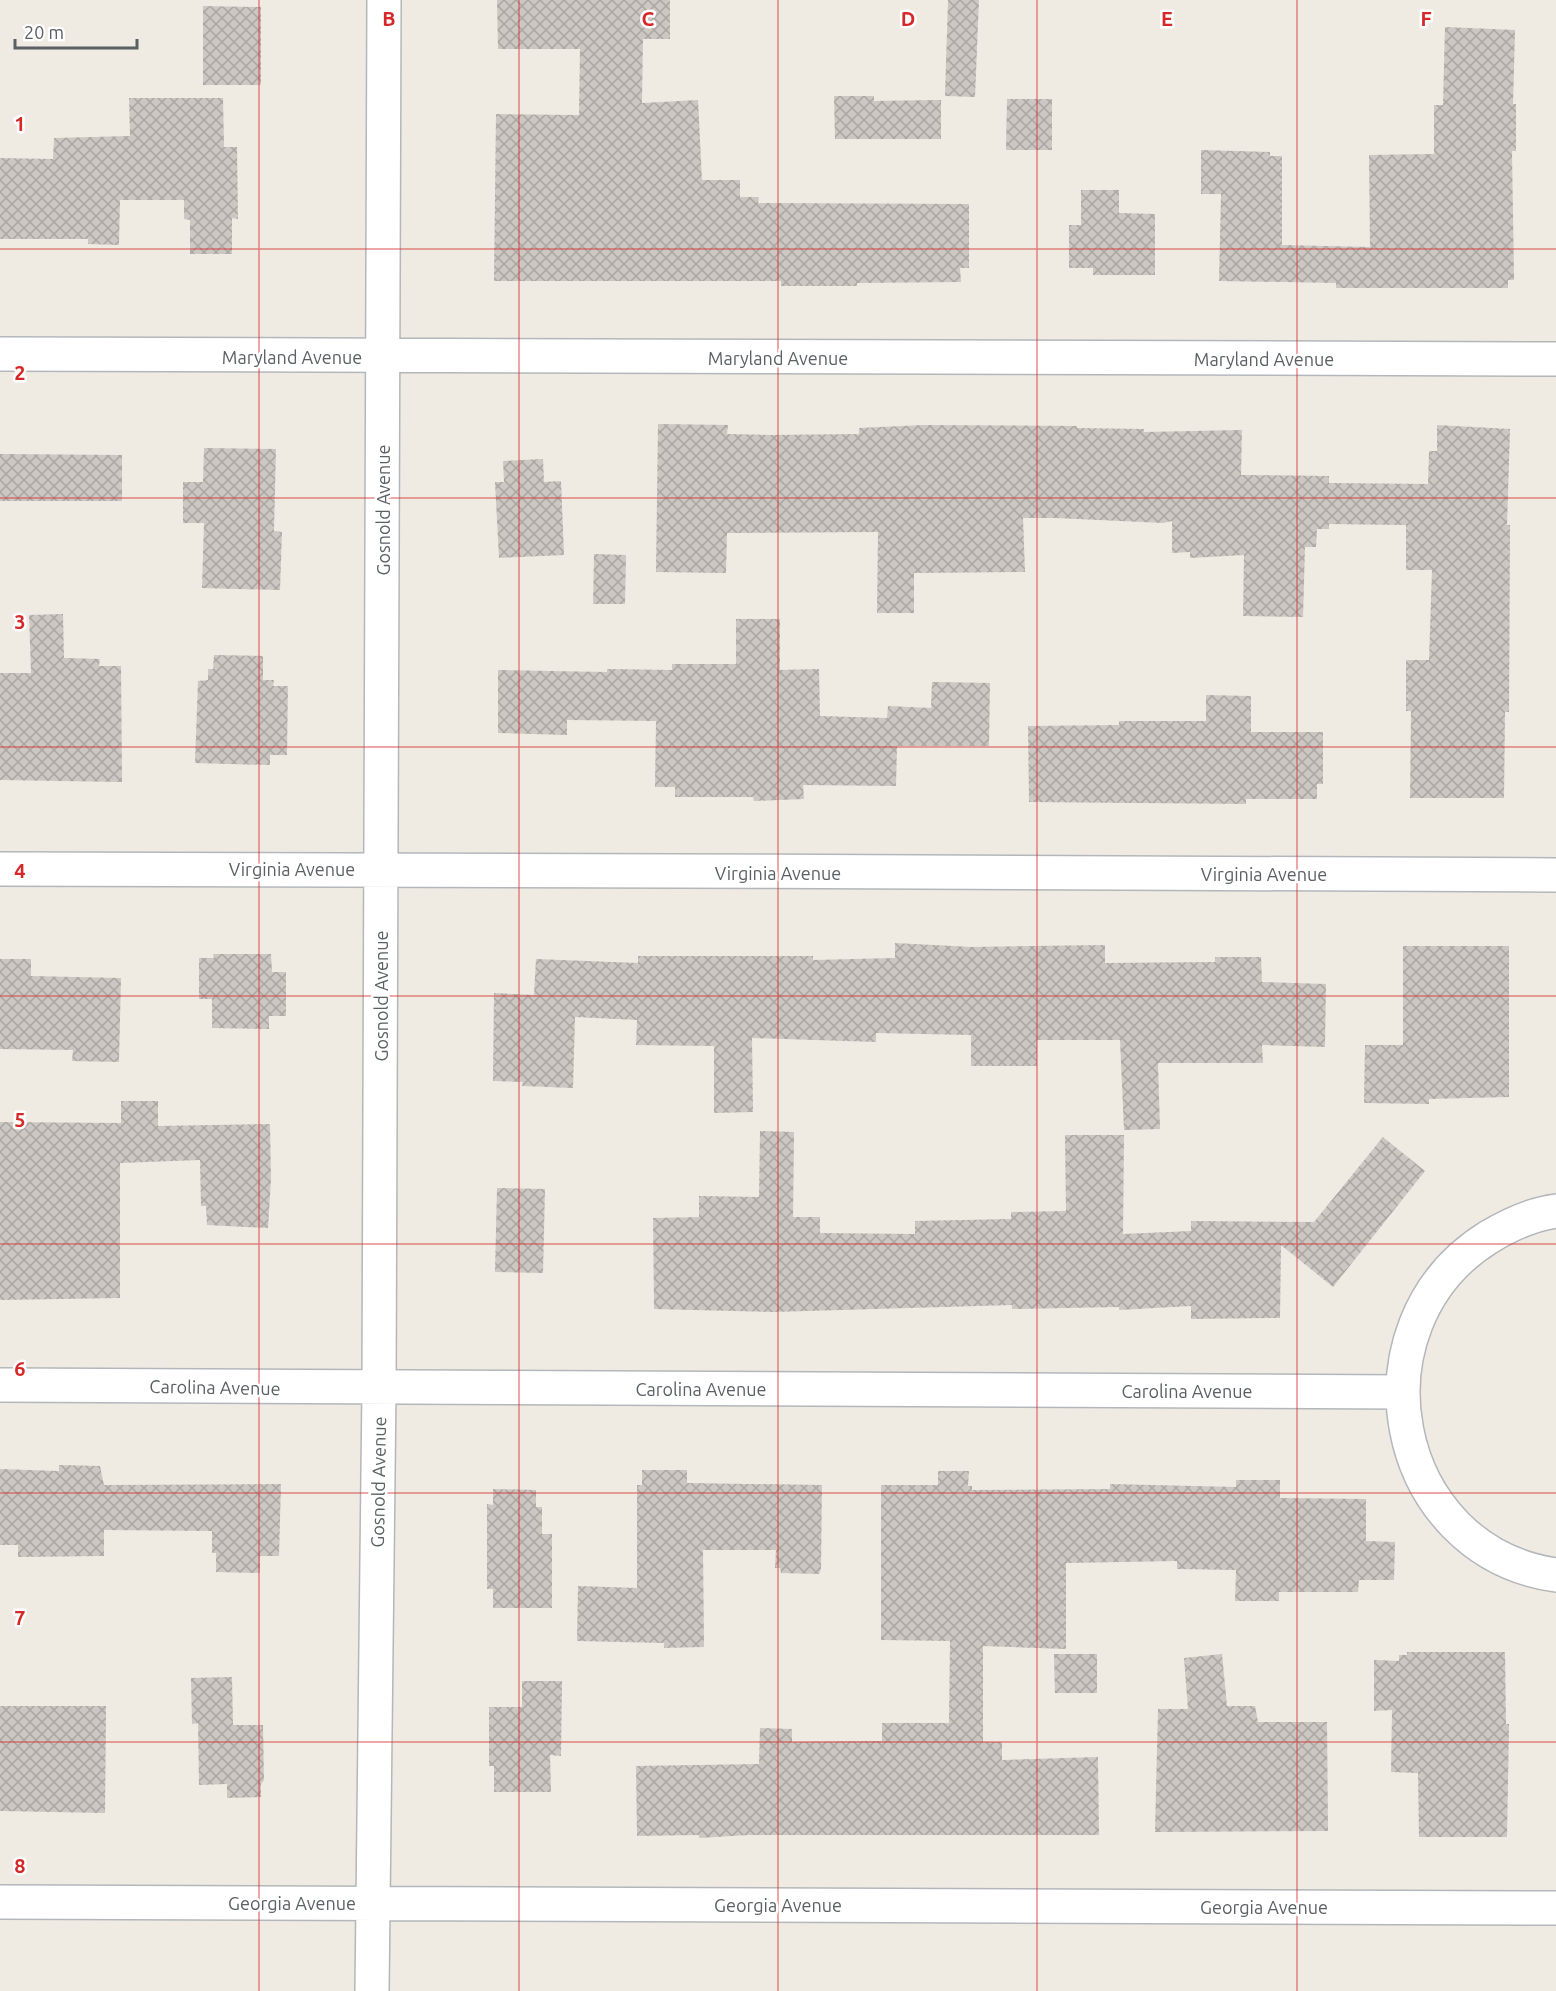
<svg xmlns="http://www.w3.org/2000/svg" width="1556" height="1991" font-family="Ubuntu,sans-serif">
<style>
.building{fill:url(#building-cross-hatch)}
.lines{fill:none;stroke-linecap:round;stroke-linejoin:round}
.minor-casing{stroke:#b3b7bb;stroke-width:36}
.minor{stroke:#fff;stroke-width:33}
.grid{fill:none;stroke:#d62828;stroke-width:1.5;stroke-opacity:0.55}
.labels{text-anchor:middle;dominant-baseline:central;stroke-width:5;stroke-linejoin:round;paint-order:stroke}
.street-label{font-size:18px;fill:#5b6064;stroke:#fff}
.grid-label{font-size:20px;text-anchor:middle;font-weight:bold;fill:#d62828;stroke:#fff;stroke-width:5;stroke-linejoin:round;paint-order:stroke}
</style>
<defs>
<pattern id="building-cross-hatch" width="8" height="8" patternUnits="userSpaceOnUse" patternTransform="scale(1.5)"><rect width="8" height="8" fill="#ccc7c2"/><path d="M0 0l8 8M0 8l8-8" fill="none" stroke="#a9a5a1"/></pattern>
</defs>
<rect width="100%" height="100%" fill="#efebe3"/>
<!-- building -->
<path class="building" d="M 497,0 L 670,0 L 670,39 L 643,39 L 642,103 L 698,100 L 702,180 L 740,180 L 740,197 L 759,197 L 758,203 L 969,204 L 969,268 L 960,268 L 961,282 L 857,283 L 857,286 L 781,286 L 781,281 L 494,281 L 496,114 L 579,115 L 580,49 L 498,49 Z
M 948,0 L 979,0 L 975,97 L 945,96 Z
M 203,6 L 261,7 L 261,85 L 203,85 Z
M 1445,27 L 1515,30 L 1513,104 L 1516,104 L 1516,151 L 1512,151 L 1514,280 L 1508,280 L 1508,288 L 1336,288 L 1336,283 L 1219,281 L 1221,194 L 1201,194 L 1201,150 L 1270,152 L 1270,156 L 1282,156 L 1282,245 L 1370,247 L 1369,155 L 1434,154 L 1434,105 L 1443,105 Z
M 834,96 L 874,96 L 874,101 L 941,100 L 941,139 L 835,139 Z
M 129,98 L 223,98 L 224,147 L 237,147 L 238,219 L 232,218 L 232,254 L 190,254 L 190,220 L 184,219 L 184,200 L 120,200 L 119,245 L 88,244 L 88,239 L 0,239 L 0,158 L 53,159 L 54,138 L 130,136 Z
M 1007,99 L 1052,99 L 1052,150 L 1006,150 Z
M 1081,190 L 1119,190 L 1119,213 L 1155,214 L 1155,275 L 1093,275 L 1093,268 L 1069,268 L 1069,225 L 1081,225 Z
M 658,424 L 728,425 L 727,434 L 770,435 L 859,434 L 859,428 L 923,425 L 1077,426 L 1077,428 L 1144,429 L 1144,432 L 1242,430 L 1241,475 L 1329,476 L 1329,483 L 1428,484 L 1429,451 L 1437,451 L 1437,425 L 1510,429 L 1507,525 L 1510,525 L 1509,712 L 1505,712 L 1504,798 L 1410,798 L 1411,711 L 1406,711 L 1406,660 L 1429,660 L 1432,570 L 1406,570 L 1406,525 L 1329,524 L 1329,529 L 1317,529 L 1316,547 L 1305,547 L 1303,617 L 1243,616 L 1244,555 L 1190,558 L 1190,552 L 1172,553 L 1172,521 L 1163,523 L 1056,518 L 1023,518 L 1025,572 L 914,573 L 914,613 L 877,613 L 878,532 L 727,533 L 726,573 L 656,572 Z
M 204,448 L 276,449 L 274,531 L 282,532 L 280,590 L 202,588 L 204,523 L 183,523 L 183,482 L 203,482 Z
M 0,454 L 122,455 L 122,501 L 0,501 Z
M 543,459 L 544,482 L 561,481 L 564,555 L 499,558 L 495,482 L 504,482 L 503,461 Z
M 594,554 L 626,555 L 625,604 L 593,604 Z
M 63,614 L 64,658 L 100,659 L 99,666 L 121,666 L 122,782 L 0,780 L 0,673 L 31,673 L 29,615 Z
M 736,619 L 780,619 L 780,670 L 819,669 L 820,716 L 887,718 L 888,706 L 931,708 L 932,682 L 990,683 L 989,746 L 897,746 L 896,786 L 803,785 L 804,799 L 754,801 L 753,797 L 675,797 L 675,787 L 655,787 L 656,721 L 567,720 L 567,735 L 498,733 L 498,670 L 607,672 L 607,669 L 672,670 L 672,664 L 736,664 Z
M 214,655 L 263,656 L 263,680 L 274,680 L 273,686 L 288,686 L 287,755 L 270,755 L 270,765 L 195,763 L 198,681 L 208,680 L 208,669 L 213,669 Z
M 1206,695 L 1251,696 L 1251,732 L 1323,732 L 1323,784 L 1317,784 L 1317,799 L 1246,799 L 1246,804 L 1029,802 L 1028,726 L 1119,725 L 1119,721 L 1206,721 Z
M 895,943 L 972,947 L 1105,945 L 1105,963 L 1215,962 L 1215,957 L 1261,957 L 1262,982 L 1326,984 L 1325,1047 L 1262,1045 L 1263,1063 L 1158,1063 L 1160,1129 L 1124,1130 L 1120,1040 L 1037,1040 L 1037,1066 L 971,1066 L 971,1035 L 876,1033 L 876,1042 L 752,1038 L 753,1112 L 714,1113 L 714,1046 L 636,1045 L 637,1020 L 575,1017 L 573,1088 L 522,1086 L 523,1082 L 493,1081 L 494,993 L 534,995 L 536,959 L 638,963 L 638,956 L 813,956 L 813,960 L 895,958 Z
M 1403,946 L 1509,946 L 1509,1097 L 1429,1099 L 1429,1104 L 1364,1103 L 1365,1045 L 1403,1045 Z
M 213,954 L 271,954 L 272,972 L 286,972 L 286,1016 L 269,1016 L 269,1029 L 212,1028 L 212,999 L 199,999 L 199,958 L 214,958 Z
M 0,959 L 31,959 L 31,976 L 121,978 L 119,1062 L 72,1061 L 73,1050 L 0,1049 Z
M 121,1101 L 158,1101 L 158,1126 L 270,1124 L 271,1179 L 268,1228 L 207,1225 L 206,1206 L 201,1206 L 200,1160 L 120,1163 L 120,1298 L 0,1300 L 0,1122 L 121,1123 Z
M 760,1131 L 794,1132 L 793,1217 L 820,1217 L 820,1233 L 915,1234 L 915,1221 L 1011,1219 L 1011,1212 L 1066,1211 L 1065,1135 L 1124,1135 L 1123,1234 L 1191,1231 L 1191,1221 L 1314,1222 L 1383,1137 L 1425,1171 L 1333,1287 L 1281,1245 L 1280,1318 L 1191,1319 L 1191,1306 L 1119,1310 L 1119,1307 L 1012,1309 L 1012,1305 L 773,1312 L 654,1309 L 653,1218 L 699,1217 L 699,1196 L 759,1197 Z
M 497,1188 L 545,1189 L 543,1273 L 495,1272 Z
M 59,1465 L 100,1466 L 104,1485 L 281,1484 L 279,1556 L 260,1556 L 260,1573 L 216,1572 L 216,1553 L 212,1553 L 212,1531 L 104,1530 L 104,1556 L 18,1557 L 18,1545 L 0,1545 L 0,1469 L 59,1471 Z
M 642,1470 L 687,1470 L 687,1483 L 822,1485 L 821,1569 L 819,1574 L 781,1573 L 780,1568 L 775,1568 L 776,1550 L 703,1550 L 704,1647 L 664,1648 L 664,1643 L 577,1641 L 578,1586 L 637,1588 L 637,1485 L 642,1485 Z
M 938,1471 L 969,1471 L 968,1486 L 972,1486 L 972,1490 L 1110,1489 L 1110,1484 L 1236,1487 L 1236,1480 L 1280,1480 L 1280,1498 L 1366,1499 L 1366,1541 L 1395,1542 L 1394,1580 L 1359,1580 L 1358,1592 L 1279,1592 L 1279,1601 L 1235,1601 L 1236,1570 L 1177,1569 L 1177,1561 L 1066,1563 L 1066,1649 L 983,1646 L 983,1742 L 1002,1742 L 1002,1760 L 1098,1757 L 1099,1835 L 748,1835 L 699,1838 L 699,1835 L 637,1836 L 636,1766 L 759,1764 L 760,1728 L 792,1729 L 792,1742 L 882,1741 L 882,1723 L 949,1723 L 950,1641 L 881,1640 L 881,1485 L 938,1485 Z
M 493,1489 L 536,1490 L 536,1507 L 542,1507 L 542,1534 L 552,1534 L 552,1608 L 493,1608 L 493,1589 L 487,1589 L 487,1504 L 493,1505 Z
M 1407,1652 L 1505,1652 L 1506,1724 L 1509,1724 L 1507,1837 L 1419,1837 L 1418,1773 L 1391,1772 L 1392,1710 L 1374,1711 L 1374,1660 L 1399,1661 L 1399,1655 L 1407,1655 Z
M 1054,1654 L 1097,1654 L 1097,1693 L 1055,1693 Z
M 1222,1654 L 1227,1706 L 1255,1706 L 1258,1722 L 1327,1722 L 1328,1831 L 1155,1832 L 1158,1709 L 1188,1709 L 1184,1658 Z
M 232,1677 L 233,1725 L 263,1725 L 264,1780 L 261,1784 L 261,1797 L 227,1798 L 227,1784 L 199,1785 L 198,1723 L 192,1724 L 191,1678 Z
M 522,1681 L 562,1681 L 561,1756 L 550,1755 L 551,1792 L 494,1792 L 494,1766 L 489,1766 L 489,1707 L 522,1707 Z
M 0,1706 L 106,1706 L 105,1813 L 0,1811 Z"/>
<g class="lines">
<defs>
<path id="minor" d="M 0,354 L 1556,359
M 0,869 C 519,868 1037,874 1556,875
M 1556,1211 C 1532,1214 1509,1225 1489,1237 C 1347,1325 1389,1551 1556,1575
M 0,1385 L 1401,1392
M 0,1902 L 1556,1908
M 372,1991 L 379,1388 L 384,0"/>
</defs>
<!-- minor casing -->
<use href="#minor" class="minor-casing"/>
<!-- minor -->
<use href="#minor" class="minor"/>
</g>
<!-- grid -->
<path class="grid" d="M 259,0 L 259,1991M 519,0 L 519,1991M 778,0 L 778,1991M 1037,0 L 1037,1991M 1297,0 L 1297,1991M 0,249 L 1556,249M 0,498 L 1556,498M 0,747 L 1556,747M 0,996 L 1556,996M 0,1244 L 1556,1244M 0,1493 L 1556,1493M 0,1742 L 1556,1742"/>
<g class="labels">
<!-- street labels -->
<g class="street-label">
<text x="292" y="357">Maryland Avenue</text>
<text x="778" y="358">Maryland Avenue</text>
<text x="1264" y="359">Maryland Avenue</text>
<text transform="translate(383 510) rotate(-90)">Gosnold Avenue</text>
<text x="292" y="869">Virginia Avenue</text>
<text x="778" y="873">Virginia Avenue</text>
<text x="1264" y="874">Virginia Avenue</text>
<text transform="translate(381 996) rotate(-90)">Gosnold Avenue</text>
<text transform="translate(215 1387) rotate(1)">Carolina Avenue</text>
<text x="701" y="1389">Carolina Avenue</text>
<text x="1187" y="1391">Carolina Avenue</text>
<text transform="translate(378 1482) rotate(-89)">Gosnold Avenue</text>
<text x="292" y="1903">Georgia Avenue</text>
<text x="778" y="1905">Georgia Avenue</text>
<text x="1264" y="1907">Georgia Avenue</text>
</g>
</g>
<g class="grid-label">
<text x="389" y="26">B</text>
<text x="648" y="26">C</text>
<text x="908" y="26">D</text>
<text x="1167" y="26">E</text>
<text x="1426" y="26">F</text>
<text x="20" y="131">1</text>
<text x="20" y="380">2</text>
<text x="20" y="629">3</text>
<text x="20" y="878">4</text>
<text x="20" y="1127">5</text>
<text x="20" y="1376">6</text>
<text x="20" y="1625">7</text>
<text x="20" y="1873">8</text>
</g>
<!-- scale -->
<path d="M15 39v9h122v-9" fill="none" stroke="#5b6064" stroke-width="3"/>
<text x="24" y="39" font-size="18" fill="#5b6064" stroke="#ffffff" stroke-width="4.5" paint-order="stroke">20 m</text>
</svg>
